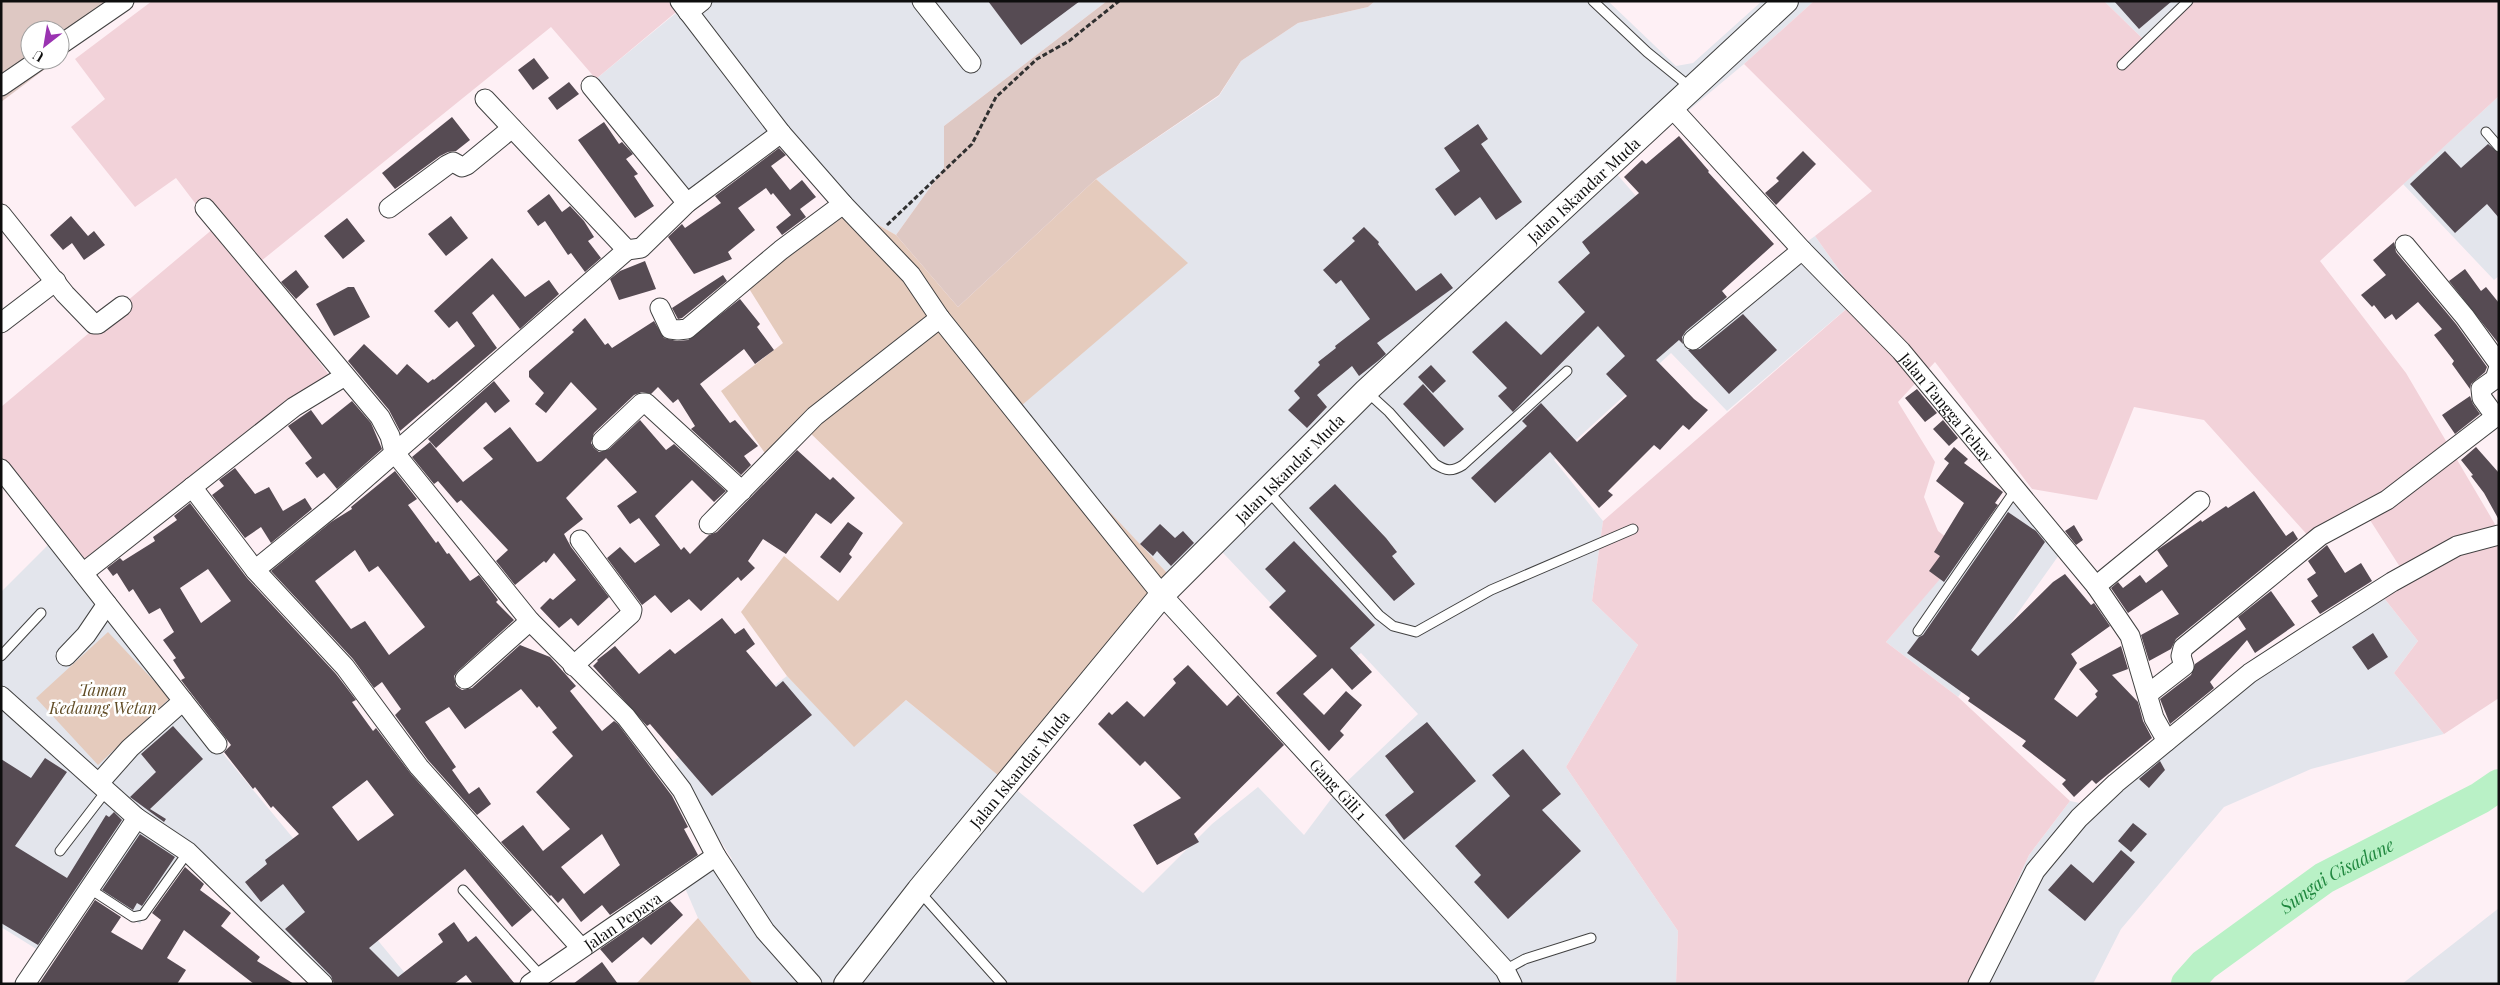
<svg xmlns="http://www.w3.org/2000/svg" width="2500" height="985" font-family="'Playfair Display',serif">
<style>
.industrial{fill:#e3e5ec}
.farmland{fill:#f2d2d9}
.green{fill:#e5cbbd}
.cemetery{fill:#dec8c3}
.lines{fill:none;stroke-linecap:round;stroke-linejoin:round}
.river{stroke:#b9f1c6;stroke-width:32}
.building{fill:#564b53;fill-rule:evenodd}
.service-casing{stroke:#414141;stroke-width:11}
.minor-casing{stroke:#414141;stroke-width:21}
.tertiary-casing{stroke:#414141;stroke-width:26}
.path{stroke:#303030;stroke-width:3;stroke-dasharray:5 2.5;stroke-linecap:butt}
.service{stroke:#fff;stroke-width:9}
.minor{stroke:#fff;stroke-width:19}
.tertiary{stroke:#fff;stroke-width:24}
.labels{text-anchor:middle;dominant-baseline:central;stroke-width:5;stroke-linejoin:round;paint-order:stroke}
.street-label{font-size:16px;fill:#0e0e0e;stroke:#fff}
.park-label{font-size:16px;font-style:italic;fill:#604b24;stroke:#fff}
.water-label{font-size:18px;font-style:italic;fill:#20883f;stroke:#fff}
</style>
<rect width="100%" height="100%" fill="#fef0f5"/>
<!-- industrial -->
<path class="industrial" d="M 668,1 L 1107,1 L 944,126 L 944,168 L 896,235 L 836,201 L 778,127 L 687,196 L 596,79 L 676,13 Z
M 1375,1 L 1608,1 L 1676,66 L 1693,63 L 1762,1 L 1814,1 L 1744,64 L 1615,172 L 1727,300 L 1815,236 L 1859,298 L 1727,411 L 1671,353 L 1554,460 L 1603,521 L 1592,601 L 1638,645 L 1566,767 L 1678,931 L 1676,984 L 753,984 L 698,918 L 685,888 L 732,859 L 671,763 L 787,676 L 854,746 L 906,700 L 1143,893 L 1212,824 L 1258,787 L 1304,835 L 1337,791 L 1418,714 L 1361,653 L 1336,672 L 1207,536 L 1168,574 L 1014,411 L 1187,263 L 1096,179 L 1219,96 L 1241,61 L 1298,23 L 1368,7 Z
M 2104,1 L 2187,1 L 2144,40 Z
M 2499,96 L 2499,276 L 2494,280 L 2403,184 Z
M 2007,498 L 2064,548 L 1958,697 L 1886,642 Z
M 53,540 L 82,572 L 225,756 L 414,984 L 331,984 L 186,851 L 140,924 L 86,892 L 46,955 L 1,927 L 1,592 Z
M 2384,598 L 2418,641 L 2394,673 L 2444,734 L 2311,769 L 2224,807 L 2121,929 L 2093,984 L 1970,984 L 2029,855 L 2070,801 L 2089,805 L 2250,670 Z
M 2499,908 L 2499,984 L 2402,984 Z"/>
<!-- farmland -->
<path class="farmland" d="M 152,1 L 668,1 L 676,12 L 596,79 L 551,27 L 250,270 L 329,375 L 82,572 L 1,472 L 1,407 L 214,228 L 176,178 L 135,207 L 71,127 L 105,99 L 75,59 Z
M 1814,1 L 2104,1 L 2144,40 L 2187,1 L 2499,1 L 2499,96 L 2320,261 L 2406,373 L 2499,531 L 2499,698 L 2444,734 L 2394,673 L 2418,641 L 2384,598 L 2407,578 L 2361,506 L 2311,539 L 2204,420 L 2134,407 L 2097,500 L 2032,489 L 1935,362 L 1898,402 L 1935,462 L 1924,497 L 1938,531 L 1964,551 L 1886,642 L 1958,697 L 2070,801 L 2029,855 L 1970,984 L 1676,984 L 1678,931 L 1566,767 L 1638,645 L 1592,601 L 1603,521 L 1859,298 L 1815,236 L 1872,191 L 1744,64 Z"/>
<!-- green -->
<path class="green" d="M 1096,179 L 1188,263 L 1015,411 L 1168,574 L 1010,785 L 906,700 L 854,747 L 787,676 L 741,612 L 784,556 L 838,601 L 903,523 L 803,426 L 767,456 L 721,391 L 783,343 L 748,287 L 852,210 L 896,235 L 958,307 Z
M 108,632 L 170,698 L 98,765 L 36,698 Z
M 698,918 L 753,984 L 636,984 Z"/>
<!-- cemetery -->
<path class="cemetery" d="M 1,1 L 134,1 L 60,58 L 60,30 L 30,30 L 30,60 L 57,60 L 1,102 Z
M 1107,1 L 1375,1 L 1368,7 L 1298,23 L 1241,61 L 1219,95 L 1096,179 L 958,307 L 896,235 L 944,168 L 944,126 Z"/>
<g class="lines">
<!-- river -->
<path class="river" id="s1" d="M 2187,984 L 2204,965 L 2324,878 L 2480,798 L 2499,785"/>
</g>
<!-- building -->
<path class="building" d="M 988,1 L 1080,1 L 1021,45 Z
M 2114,1 L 2172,1 L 2139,29 Z
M 534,58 L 549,78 L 533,90 L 518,70 Z
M 569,82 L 579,94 L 557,110 L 548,98 Z
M 452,117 L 470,140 L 456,151 L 448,152 L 440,156 L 395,189 L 382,173 Z
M 604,122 L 619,144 L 622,142 L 633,154 L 626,159 L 638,174 L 634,176 L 654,206 L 635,218 L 578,140 Z
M 1478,124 L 1488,139 L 1481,144 L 1522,202 L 1496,220 L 1480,197 L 1455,216 L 1435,189 L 1460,171 L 1444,148 Z
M 1679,136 L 1709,171 L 1708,172 L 1774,244 L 1722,291 L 1727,297 L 1686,331 L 1682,337 L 1683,344 L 1679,340 L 1656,360 L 1694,399 L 1708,410 L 1689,430 L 1683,425 L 1660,450 L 1654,445 L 1608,491 L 1613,495 L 1599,508 L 1550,452 L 1495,503 L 1471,478 L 1527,426 L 1522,421 L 1541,403 L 1577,442 L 1627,396 L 1606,374 L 1625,356 L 1598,326 L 1513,412 L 1498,396 L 1507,388 L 1472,352 L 1506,321 L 1541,355 L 1585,312 L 1558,282 L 1590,253 L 1582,242 L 1639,193 L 1624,177 L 1642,160 L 1646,164 Z
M 2488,144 L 2499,153 L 2499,218 L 2487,204 L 2455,233 L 2410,184 L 2445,151 L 2461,168 Z
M 779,148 L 786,155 L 771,166 L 790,190 L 802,180 L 816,197 L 800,209 L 806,217 L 782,235 L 776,227 L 791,215 L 773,193 L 771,195 L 766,188 L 738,208 L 755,230 L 728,252 L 732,259 L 694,274 L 668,237 L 682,224 L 685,228 L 721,203 L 715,196 Z
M 1803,151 L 1816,164 L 1776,205 L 1765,193 L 1779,181 L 1776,178 Z
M 549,194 L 562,212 L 570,206 L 584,221 L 594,237 L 588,241 L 601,258 L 585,272 L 571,253 L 568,255 L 545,221 L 538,226 L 527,211 Z
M 71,216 L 88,236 L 94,231 L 105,245 L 84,260 L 72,243 L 63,250 L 50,235 Z
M 451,216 L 468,238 L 446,256 L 428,234 Z
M 347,218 L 365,241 L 343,259 L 324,236 Z
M 1364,227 L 1379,242 L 1378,244 L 1416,291 L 1441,273 L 1453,288 L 1377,343 L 1386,354 L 1378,361 L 1359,376 L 1352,366 L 1317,395 L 1327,407 L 1307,428 L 1288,410 L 1300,398 L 1294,391 L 1320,365 L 1318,362 L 1336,348 L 1335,346 L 1370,319 L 1341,280 L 1336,284 L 1323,270 L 1355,241 L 1352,238 Z
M 2394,242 L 2396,252 L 2456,324 L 2487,367 L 2485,372 L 2471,384 L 2470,389 L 2452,364 L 2454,361 L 2434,335 L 2442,329 L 2418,302 L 2396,320 L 2392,314 L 2385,319 L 2374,305 L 2372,307 L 2361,295 L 2386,275 L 2373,260 Z
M 492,258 L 525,297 L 549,280 L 559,294 L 520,329 L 493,294 L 472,313 L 497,348 L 400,431 L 389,410 L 348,361 L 364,344 L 397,375 L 407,364 L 428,383 L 433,379 L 434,380 L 475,346 L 457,321 L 449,328 L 434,311 Z
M 645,261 L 656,289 L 619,300 L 610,279 L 620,271 Z
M 2465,269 L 2481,291 L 2486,287 L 2499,303 L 2499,344 L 2449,281 Z
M 296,270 L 309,287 L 296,299 L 281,282 Z
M 723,275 L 727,281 L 682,318 L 678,319 L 672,308 Z
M 348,287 L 354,287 L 370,317 L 334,336 L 316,304 Z
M 740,299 L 760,324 L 757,327 L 774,350 L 755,364 L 744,349 L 700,384 L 730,423 L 735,420 L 758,446 L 744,456 L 751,465 L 741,475 L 691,429 L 695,426 L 678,399 L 673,403 L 658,387 L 651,394 L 642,392 L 634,395 L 594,433 L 591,443 L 594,448 L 599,452 L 609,449 L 640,420 L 666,450 L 674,444 L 726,491 L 714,502 L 692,480 L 655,516 L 681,550 L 684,547 L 690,554 L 709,535 L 717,532 L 797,450 L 830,480 L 833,477 L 855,498 L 831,524 L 816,513 L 786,554 L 763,539 L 748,561 L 755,568 L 741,581 L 738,577 L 701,611 L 689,599 L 671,613 L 655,595 L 642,605 L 607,558 L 620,547 L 635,563 L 660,545 L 639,518 L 630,524 L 617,506 L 637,492 L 606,458 L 566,498 L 583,519 L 564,534 L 571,547 L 609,597 L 578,626 L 571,618 L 559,628 L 540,608 L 550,598 L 553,600 L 576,580 L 554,553 L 546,563 L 544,561 L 515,585 L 496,561 L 508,550 L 461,500 L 457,503 L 438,481 L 434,484 L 412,457 L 430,442 L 463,482 L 493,459 L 483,448 L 510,427 L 537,462 L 541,461 L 597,409 L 571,382 L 546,413 L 535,404 L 544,393 L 529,377 L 529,371 L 574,332 L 572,330 L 585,318 L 605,345 L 608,343 L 612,348 L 654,321 L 664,338 L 677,341 L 688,340 Z
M 1743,314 L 1777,350 L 1729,394 L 1688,350 L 1700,349 Z
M 1431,365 L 1446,381 L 1433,393 L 1418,377 Z
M 494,381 L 510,401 L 495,413 L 486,402 L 436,448 L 428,439 Z
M 1423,384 L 1464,429 L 1444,447 L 1403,404 Z
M 1917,389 L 1937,413 L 1925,422 L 1905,398 Z
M 2470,396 L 2473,404 L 2480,414 L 2455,434 L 2442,415 Z
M 352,401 L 371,423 L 382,449 L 337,489 L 324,473 L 317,478 L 305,463 L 312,458 L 288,426 L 311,410 L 322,425 Z
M 1943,420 L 1958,438 L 1949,446 L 1933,429 Z
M 1954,447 L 1968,459 L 1964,463 L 2003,492 L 1995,503 L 1998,505 L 1944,582 L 1929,571 L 1940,556 L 1934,552 L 1964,503 L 1936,481 L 1949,463 L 1944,459 Z
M 2476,447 L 2499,473 L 2499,520 L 2484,493 L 2471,476 L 2473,475 L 2461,460 Z
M 235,468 L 255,494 L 269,487 L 283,511 L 305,498 L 312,509 L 271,543 L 261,527 L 245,538 L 212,495 L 224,486 L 219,480 Z
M 395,471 L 417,499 L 408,505 L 436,543 L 438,541 L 447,554 L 449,553 L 470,581 L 479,575 L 498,600 L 496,602 L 514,620 L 458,671 L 454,676 L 456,686 L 462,690 L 472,688 L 520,645 L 550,657 L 576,686 L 570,691 L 602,731 L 614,721 L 618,724 L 672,796 L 688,827 L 684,829 L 698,855 L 610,915 L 602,905 L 581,922 L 563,898 L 558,903 L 551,895 L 550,896 L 501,842 L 523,825 L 543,851 L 570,829 L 536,792 L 573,756 L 552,732 L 557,728 L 539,706 L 537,708 L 521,689 L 465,729 L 449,707 L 425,722 L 456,767 L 452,770 L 469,794 L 479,787 L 491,804 L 477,815 L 428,760 L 395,715 L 401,709 L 382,682 L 374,688 L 353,659 L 271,571 L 331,522 L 352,509 L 351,507 ZM 355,550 L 369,572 L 378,566 L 425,627 L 389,655 L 365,621 L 351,629 L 315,581 ZM 602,834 L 620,865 L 584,894 L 561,867 Z
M 1335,484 L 1386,538 L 1397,552 L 1392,556 L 1415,584 L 1394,601 L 1309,508 Z
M 2254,491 L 2286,536 L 2293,531 L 2298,539 L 2176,639 L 2171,649 L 2149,661 L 2141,635 L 2179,614 L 2162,590 L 2128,613 L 2111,588 L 2118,582 L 2123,588 L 2140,575 L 2146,583 L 2168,566 L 2157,550 L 2201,520 L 2202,522 L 2226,506 L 2228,508 Z
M 190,503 L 247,578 L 336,674 L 356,700 L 352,702 L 373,731 L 376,728 L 411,774 L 532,910 L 512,927 L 465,869 L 369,948 L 398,977 L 443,942 L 438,934 L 454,922 L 468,942 L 476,936 L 515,984 L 473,984 L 466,975 L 454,984 L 334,984 L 331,976 L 285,929 L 305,912 L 283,884 L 261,902 L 245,882 L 267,864 L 265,860 L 299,834 L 273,806 L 271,808 L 255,787 L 253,789 L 224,752 L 231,745 L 181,680 L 185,678 L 173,660 L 176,658 L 163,640 L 174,632 L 160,608 L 149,614 L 133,589 L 129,592 L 117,573 L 113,576 L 107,568 L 120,558 L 123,561 L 155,541 L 153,537 L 177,520 L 174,516 ZM 208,569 L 231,601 L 201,623 L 180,588 ZM 367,780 L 394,815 L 358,841 L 332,807 Z
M 2008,512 L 2036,531 L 2045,542 L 1971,650 L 1978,656 L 2053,582 L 2065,574 L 2091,605 L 2094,603 L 2110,626 L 2071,654 L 2077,663 L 2054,699 L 2077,717 L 2097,697 L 2095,694 L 2098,691 L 2079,669 L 2121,646 L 2128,669 L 2112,675 L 2138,702 L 2143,721 L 2152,738 L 2096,784 L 2092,780 L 2074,797 L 2062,784 L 2066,780 L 2022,746 L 2026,741 L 1968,701 L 1970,698 L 1907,653 L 1919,637 L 1923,635 Z
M 848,522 L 863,533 L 849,554 L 852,557 L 840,573 L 820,557 Z
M 1160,524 L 1175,538 L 1183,531 L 1194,543 L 1171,566 L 1157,551 L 1153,556 L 1140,544 Z
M 2074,525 L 2083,540 L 2076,545 L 2065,531 Z
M 1294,541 L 1375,625 L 1350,648 L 1372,672 L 1352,690 L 1332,668 L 1303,694 L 1324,715 L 1346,691 L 1362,705 L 1340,731 L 1344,735 L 1329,751 L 1276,693 L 1317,656 L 1269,607 L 1286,591 L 1265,569 Z
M 2327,545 L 2345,573 L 2361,563 L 2372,581 L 2320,614 L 2311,601 L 2318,596 L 2307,579 L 2316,573 L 2308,561 Z
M 2271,591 L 2295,625 L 2255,653 L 2247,640 L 2210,682 L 2214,688 L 2170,724 L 2160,699 L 2191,675 L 2195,664 L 2246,629 L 2238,617 Z
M 722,618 L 735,634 L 744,628 L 755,644 L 746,651 L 776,687 L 783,681 L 812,715 L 712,796 L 650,724 L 647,726 L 593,666 L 598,661 L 597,660 L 615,646 L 639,674 L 670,649 L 675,654 Z
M 2373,633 L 2388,657 L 2368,670 L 2352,647 Z
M 1188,665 L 1227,706 L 1238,695 L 1284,745 L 1194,834 L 1199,842 L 1157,865 L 1133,825 L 1181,798 L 1145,761 L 1140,766 L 1098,724 L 1109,712 L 1112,715 L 1127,701 L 1144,717 L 1176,683 L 1173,679 Z
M 1427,722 L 1476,781 L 1404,840 L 1385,815 L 1414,792 L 1385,756 Z
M 173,726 L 203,759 L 150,809 L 166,819 L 164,822 L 130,797 L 156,772 L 141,754 Z
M 1523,749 L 1561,794 L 1542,810 L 1581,851 L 1508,919 L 1474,882 L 1481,875 L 1455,846 L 1510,796 L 1492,775 Z
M 45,758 L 67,772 L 15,846 L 67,878 L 106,815 L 109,817 L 114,812 L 122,820 L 38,945 L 1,923 L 1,759 L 31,778 Z
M 2160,761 L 2165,770 L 2149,788 L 2139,779 Z
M 2133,823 L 2147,834 L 2131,852 L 2118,841 Z
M 140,834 L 175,857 L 142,906 L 137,903 L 133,910 L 102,890 Z
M 2121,850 L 2135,862 L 2085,921 L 2048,890 L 2071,864 L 2093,883 Z
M 185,867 L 204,884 L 200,890 L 231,913 L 221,926 L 260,957 L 257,961 L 294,984 L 254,984 L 184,930 L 167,958 L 186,970 L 177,984 L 39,984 L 95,900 L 121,917 L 111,932 L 142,950 L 161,920 L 152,913 Z
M 670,901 L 683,915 L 651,945 L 643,937 L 612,963 L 600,949 Z
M 602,962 L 618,984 L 573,984 Z"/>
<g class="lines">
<defs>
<path id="service" d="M 1593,1 L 1647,52 L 1690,87
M 2122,65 L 2188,1
M 2486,132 L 2499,147
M 1366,391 L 1389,412 L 1435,464 C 1446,471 1452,472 1463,465 L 1567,371
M 1267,490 L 1379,615 L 1393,626 L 1416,632 L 1491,590 L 1633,529
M 1918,631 L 2016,489
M 1,656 L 41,613
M 60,851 L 107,790
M 90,889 L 133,917 L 143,915 L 188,852
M 463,890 L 541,976
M 919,891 L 1002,984
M 1505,970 L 1525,959 L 1591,938"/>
<g id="minor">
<path id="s2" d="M 680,1 L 781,133 L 843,204 L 911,275 L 940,318 L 1162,595 L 1505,970 L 1512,984"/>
<path d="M 922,1 L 971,63"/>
<path d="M 688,12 L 702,1"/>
<path d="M 60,45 L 124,1"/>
<path d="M 1,86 L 39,60"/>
<path d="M 591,86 L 687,203"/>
<path d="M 485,99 L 627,250 L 641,248 L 687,203 L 781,133"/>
<path id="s3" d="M 1673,109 L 1802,250 L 1901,351 L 2096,586 L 2130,636 L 2154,718 L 2167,741"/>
<path d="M 205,208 L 380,417 L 390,436 L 394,452 L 530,621 L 626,717 L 682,790 L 716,856 L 765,931 L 812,984"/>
<path d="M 389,208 L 447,165 L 453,162 L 462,167 L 467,165 L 512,128"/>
<path d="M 1,214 L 65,294 L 94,324 L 98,324 L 122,306"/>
<path d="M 2405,245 L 2465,317 L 2499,364"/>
<path d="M 660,308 L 670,329 L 678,330 L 687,329 L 781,250 L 843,204"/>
<path d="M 1,323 L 56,281"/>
<path d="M 1693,340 L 1802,250"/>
<path d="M 2495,416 L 2482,398 L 2481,389 L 2495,379 L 2499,367"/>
<path d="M 602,441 L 642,403 L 646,403 L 742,491"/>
<path d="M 1,469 L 217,744"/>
<path d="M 192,487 L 255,570"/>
<path d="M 709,524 L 815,416 L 940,318"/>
<path d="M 83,573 L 294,407 L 345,376"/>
<path d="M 2096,586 L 2200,501"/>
<path d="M 66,656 L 86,635 L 107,604"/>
<path d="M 573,666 L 631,614 L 632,610 L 580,540"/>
<path d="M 465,679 L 530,621"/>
<path d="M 2148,694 L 2184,666 L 2181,656 L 2183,648 L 2320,536 L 2387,500 L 2499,414"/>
<path d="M 1,696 L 137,818 L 188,852 L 323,984"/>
<path d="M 99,783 L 130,748 L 183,701"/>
<path d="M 581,948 L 419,767 L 345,667 L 255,570 L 335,505 L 627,250"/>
<path d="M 25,984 L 137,818"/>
<path id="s4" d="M 530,984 L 716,856"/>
<path d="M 1978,984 L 2035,871 L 2079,818 L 2116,783 L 2250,673 L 2310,634 L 2392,582 L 2457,546 L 2499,535"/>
</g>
<g id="tertiary">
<path id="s5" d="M 846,984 L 919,890 L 1162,595 L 1366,391 L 1786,1"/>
</g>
</defs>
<!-- service casing -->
<use href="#service" class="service-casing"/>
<!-- minor casing -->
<use href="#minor" class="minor-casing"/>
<!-- tertiary casing -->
<use href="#tertiary" class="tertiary-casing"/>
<!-- path -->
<path class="path" d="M 887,225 L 972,144 L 996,97 L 1037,59 L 1069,41 L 1119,1"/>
<!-- service -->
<use href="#service" class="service"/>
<!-- minor -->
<use href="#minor" class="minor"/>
<!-- tertiary -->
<use href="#tertiary" class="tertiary"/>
</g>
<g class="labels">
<!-- street labels -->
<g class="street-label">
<text stroke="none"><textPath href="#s5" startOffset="1086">Jalan Iskandar Muda</textPath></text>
<text stroke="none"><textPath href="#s3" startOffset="405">Jalan Tangga Tehay</textPath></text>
<text stroke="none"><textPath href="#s5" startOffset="681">Jalan Iskandar Muda</textPath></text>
<text stroke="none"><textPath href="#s5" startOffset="276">Jalan Iskandar Muda</textPath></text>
<text stroke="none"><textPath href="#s2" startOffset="1028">Gang Gili 1</textPath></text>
<text stroke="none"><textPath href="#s4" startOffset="112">Jalan Pepaya</textPath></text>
</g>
<!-- park labels -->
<g class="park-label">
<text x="103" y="689">Taman<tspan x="103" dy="18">Kedaung Wetan</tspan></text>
</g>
<!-- water labels -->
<g class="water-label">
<text stroke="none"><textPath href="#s1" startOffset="186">Sungai Cisadane</textPath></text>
</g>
</g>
<!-- border -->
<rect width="2500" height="985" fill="none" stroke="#0e0e0e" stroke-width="5"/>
<!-- north arrow -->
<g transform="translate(45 45) rotate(211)"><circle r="24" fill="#ffffff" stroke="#9f9f9f"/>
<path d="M0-4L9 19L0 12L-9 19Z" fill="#9a33b1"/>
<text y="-8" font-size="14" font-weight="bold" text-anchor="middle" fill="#0e0e0e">U</text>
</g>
</svg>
